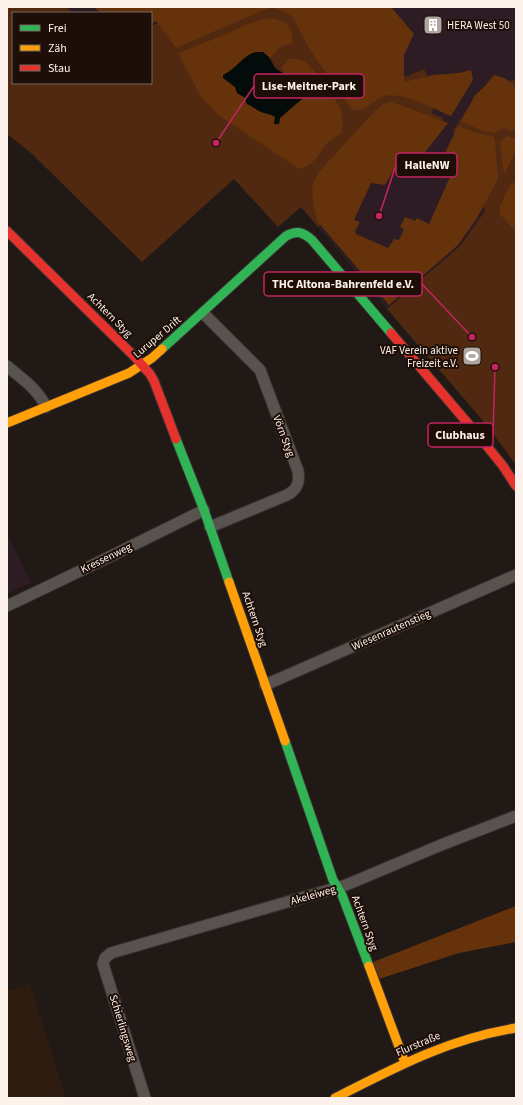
<svg xmlns="http://www.w3.org/2000/svg" width="523" height="1105" font-family="'Source Sans 3',sans-serif">
<style>
.built{fill:#2e1c10}
.industrial{fill:#2d1c23}
.green{fill:#502910;fill-rule:evenodd}
.forest{fill:#65320b}
.water{fill:#040b0b}
.lines{fill:none;stroke-linecap:round;stroke-linejoin:round}
.street-casing{stroke:#393331;stroke-width:13}
.fast-casing{stroke:#393331;stroke-width:11}
.slow-casing{stroke:#393331;stroke-width:11}
.jam-casing{stroke:#393331;stroke-width:11}
.street{stroke:#59534f;stroke-width:11}
.fast{stroke:#30b455;stroke-width:9}
.slow{stroke:#ff9f0a;stroke-width:9}
.jam{stroke:#e5322d;stroke-width:9}
.labels{text-anchor:middle;dominant-baseline:central;stroke-width:4;stroke-linejoin:round;paint-order:stroke}
.poi-label{font-size:11px;fill:#fcf1eb;stroke:#1d0f07;text-anchor:start}
.street-label{font-size:11px;fill:#fcf1eb;stroke:#1d0f07}
.leader{fill:none;stroke:#c52362;stroke-width:1.5}
.callout-dot{fill:#c52362;stroke:#1d0f07;stroke-width:1.5}
.callout{fill:#1d0f07;stroke:#c52362;stroke-width:1.5}
.callout-label{font-size:12px;text-anchor:middle;font-weight:bold;fill:#fcf1eb}
</style>
<rect width="100%" height="100%" fill="#211915"/>
<!-- built -->
<path class="built" d="M 30,983 L 66,1098 L 7,1098 L 7,991 Z"/>
<!-- industrial -->
<path class="industrial" d="M 67,7 L 192,7 L 151,26 L 151,13 L 72,13 Z
M 361,7 L 516,7 L 516,78 L 465,158 L 485,211 L 460,246 L 387,309 L 318,227 L 392,161 L 443,118 L 432,113 L 436,95 L 423,69 L 403,78 Z
M 7,533 L 31,583 L 7,594 Z"/>
<!-- green -->
<path class="green" d="M 7,7 L 67,7 L 72,13 L 13,13 L 13,83 L 151,83 L 151,26 L 192,7 L 361,7 L 402,78 L 424,69 L 436,95 L 432,113 L 444,118 L 392,161 L 318,227 L 301,207 L 278,227 L 234,179 L 142,262 L 31,153 L 7,134 ZM 269,57 L 275,68 L 278,71 L 237,93 Z
M 516,78 L 516,465 L 485,423 L 387,309 L 460,246 L 485,211 L 453,131 L 471,103 Z"/>
<!-- forest -->
<path class="forest" d="M 94,7 L 391,7 L 414,34 L 404,55 L 404,82 L 433,75 L 459,73 L 471,70 L 473,80 L 451,116 C 434,109 399,89 382,97 C 370,102 369,111 354,110 L 349,106 L 310,50 L 292,16 L 282,11 L 272,8 L 261,11 L 176,48 L 156,21 L 151,24 L 151,13 L 101,13 Z
M 267,18 C 283,19 295,25 292,44 L 280,47 L 264,65 L 285,78 L 282,67 L 288,59 C 294,59 298,59 304,61 C 312,66 339,102 341,111 C 343,119 343,125 341,133 C 336,136 330,140 326,144 C 317,156 315,165 299,169 L 220,116 L 201,97 L 178,53 L 229,33 L 245,25 Z
M 494,75 C 502,77 509,79 514,86 C 519,93 516,121 516,131 L 510,131 L 504,127 L 495,133 L 482,131 L 461,121 L 467,111 L 475,95 L 485,86 Z
M 391,102 L 409,108 L 448,123 L 419,160 L 410,159 L 394,170 L 385,185 L 371,183 L 354,220 L 360,222 L 355,231 L 356,234 L 388,248 L 394,239 L 399,240 L 404,229 L 400,227 L 405,217 L 415,221 L 417,218 L 429,224 L 454,168 L 442,159 L 458,126 L 481,134 L 493,136 L 495,141 L 498,179 L 477,218 L 458,245 L 389,305 L 317,221 L 313,203 L 312,186 L 318,173 L 373,113 L 383,104 Z
M 507,136 L 516,138 L 516,152 L 504,174 L 500,141 Z
M 516,181 L 516,232 L 500,214 L 500,206 L 510,185 Z
M 516,906 L 516,942 L 459,953 L 379,979 L 373,962 Z"/>
<!-- water -->
<path class="water" d="M 256,52 L 263,52 L 269,57 L 275,68 L 292,79 L 295,87 L 304,95 L 303,98 L 280,118 L 279,124 L 274,124 L 275,117 C 269,113 265,114 259,111 C 255,109 252,106 247,104 L 244,97 L 237,93 L 235,87 L 223,78 L 223,75 C 236,69 243,55 256,52 Z"/>
<g class="lines">
<defs>
<path id="street" d="M 203,313 L 260,370 L 298,471 C 300,483 297,490 287,495 L 210,527
M 7,366 C 22,379 38,389 46,407
M 7,606 L 103,560 L 204,510
M 265,685 L 516,575
M 145,1098 L 103,964 L 105,958 L 111,953 L 346,885 L 441,845 L 516,816"/>
<path id="fast" d="M 162,349 L 286,236 C 297,230 303,232 312,240 L 391,333
M 176,439 L 204,510 L 229,582
M 285,741 L 333,880 L 342,895 L 369,966"/>
<path id="slow" d="M 7,423 L 129,373 L 152,358 L 162,349
M 229,582 L 285,741
M 369,966 L 405,1063
M 335,1098 C 396,1067 448,1039 516,1028"/>
<path id="jam" d="M 7,231 L 133,355 L 150,374 L 154,381 L 176,439
M 391,333 L 482,440 L 503,466 L 516,486"/>
</defs>
<!-- street casing -->
<use href="#street" class="street-casing"/>
<!-- fast casing -->
<use href="#fast" class="fast-casing"/>
<!-- slow casing -->
<use href="#slow" class="slow-casing"/>
<!-- jam casing -->
<use href="#jam" class="jam-casing"/>
<!-- street -->
<use href="#street" class="street"/>
<!-- fast -->
<use href="#fast" class="fast"/>
<!-- slow -->
<use href="#slow" class="slow"/>
<!-- jam -->
<use href="#jam" class="jam"/>
</g>
<!-- icons -->
<defs>
<symbol id="building-square" viewBox="-11 -11 22 22"><rect x="-9" y="-9" width="18" height="18" rx="4" fill="#afa5a0" stroke="#1d0f07"/><path d="M-4-6H4V6H1V3H-1V6H-4ZM-2.5-4.3h1.7v1.8h-1.7ZM.8-4.3h1.7v1.8H.8ZM-2.5-1h1.7V.8h-1.7ZM.8-1h1.7V.8H.8Z" fill="#fff"/></symbol>
<symbol id="stadium-square" viewBox="-11 -11 22 22"><rect x="-9" y="-9" width="18" height="18" rx="4" fill="#afa5a0" stroke="#1d0f07"/><path d="M0-5a6.5 5 0 1 0 0 10a6.5 5 0 1 0 0-10ZM-3.5-1.8h7v3.6h-7Z" fill="#fff"/></symbol>
</defs>
<g fill-rule="evenodd">
<use href="#building-square" x="422" y="14" width="22" height="22"/>
<use href="#stadium-square" x="461" y="345" width="22" height="22"/>
</g>
<g class="labels">
<!-- poi labels -->
<g class="poi-label">
<text x="447" y="25">HERA West 50</text>
<text x="458" y="350" text-anchor="end">VAF Verein aktive<tspan x="458" dy="13">Freizeit e.V.</tspan></text>
</g>
<!-- street labels -->
<g class="street-label">
<text transform="translate(110 315) rotate(45)">Achtern Styg</text>
<text transform="translate(157 337) rotate(-40)">Luruper Drift</text>
<text transform="translate(284 436) rotate(69)">Vörn Styg</text>
<text transform="translate(106 558) rotate(-26)">Kressenweg</text>
<text transform="translate(255 619) rotate(71)">Achtern Styg</text>
<text transform="translate(391 630) rotate(-24)">Wiesenrautenstieg</text>
<text transform="translate(313 895) rotate(-16)">Akeleiweg</text>
<text transform="translate(365 923) rotate(70)">Achtern Styg</text>
<text transform="translate(123 1028) rotate(73)">Schierlingsweg</text>
<text transform="translate(418 1044) rotate(-23)">Flurstraße</text>
</g>
</g>
<!-- callouts -->
<path class="leader" d="M216 143L254 86M379 216L396 165M472 337L422 284M495 367L493 435"/>
<g class="callout-dot">
<circle cx="216" cy="143" r="4"/>
<circle cx="379" cy="216" r="4"/>
<circle cx="472" cy="337" r="4"/>
<circle cx="495" cy="367" r="4"/>
</g>
<g class="callout">
<rect x="254" y="74" width="110" height="24" rx="4"/>
<rect x="396" y="153" width="61" height="24" rx="4"/>
<rect x="264" y="272" width="158" height="24" rx="4"/>
<rect x="428" y="423" width="65" height="24" rx="4"/>
</g>
<g class="callout-label">
<text x="309" y="90">Lise-Meitner-Park</text>
<text x="427" y="169">HalleNW</text>
<text x="343" y="288">THC Altona-Bahrenfeld e.V.</text>
<text x="460" y="439">Clubhaus</text>
</g>
<!-- border -->
<rect width="523" height="1105" fill="none" stroke="#fcf1eb" stroke-width="16"/>
<!-- legend -->
<rect x="12" y="12" width="140" height="72" fill="#1d0f07" stroke="#766962"/>
<rect x="20" y="25" width="20" height="6" fill="#30b455" stroke="#766962"/>
<text x="48" y="32" font-size="12" fill="#fcf1eb">Frei</text>
<rect x="20" y="45" width="20" height="6" fill="#ff9f0a" stroke="#766962"/>
<text x="48" y="52" font-size="12" fill="#fcf1eb">Zäh</text>
<rect x="20" y="65" width="20" height="6" fill="#e5322d" stroke="#766962"/>
<text x="48" y="72" font-size="12" fill="#fcf1eb">Stau</text>
</svg>
